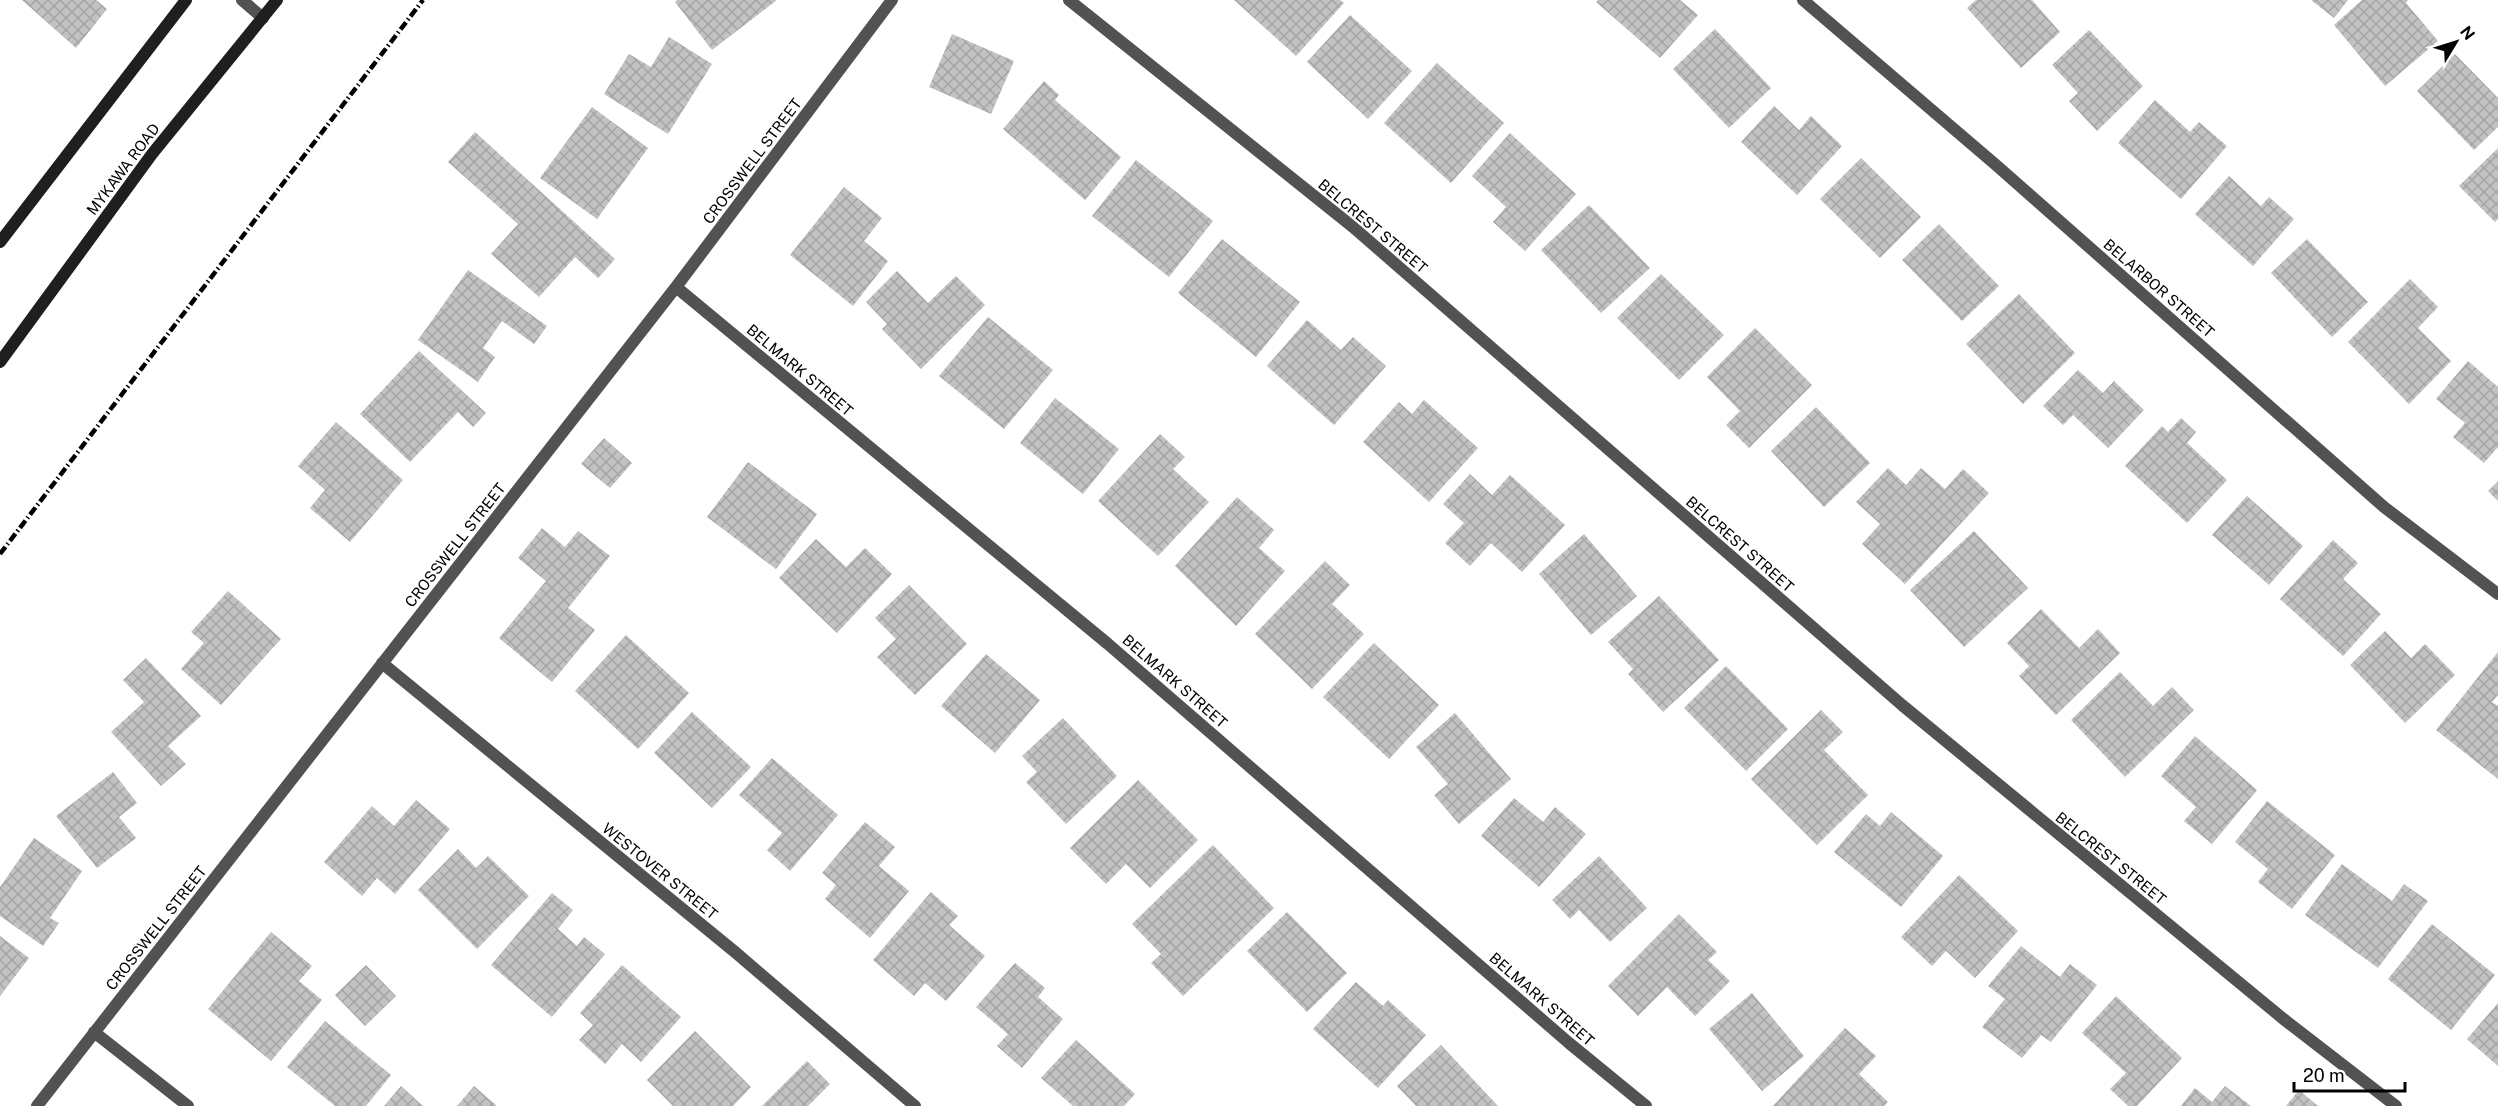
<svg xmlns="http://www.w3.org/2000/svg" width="2498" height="1106" font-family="'Public Sans',sans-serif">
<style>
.building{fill:url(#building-cross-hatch)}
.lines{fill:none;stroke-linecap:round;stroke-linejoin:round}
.street{stroke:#525252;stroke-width:12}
.secondary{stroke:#1f1f1f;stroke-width:12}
.rail{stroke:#000;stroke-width:4.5;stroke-dasharray:9 3 1.5 3;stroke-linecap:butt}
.labels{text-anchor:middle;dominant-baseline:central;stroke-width:4.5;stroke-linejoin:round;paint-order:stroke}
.street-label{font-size:15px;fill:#000;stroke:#fff}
</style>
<defs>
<pattern id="building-cross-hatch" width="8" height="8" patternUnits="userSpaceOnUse" patternTransform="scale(1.5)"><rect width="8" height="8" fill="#c2c2c2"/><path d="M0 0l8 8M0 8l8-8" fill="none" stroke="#a5a5a5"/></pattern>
</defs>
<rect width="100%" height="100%" fill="#fff"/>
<!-- building -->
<path class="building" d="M 22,0 L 96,0 L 107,9 L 76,48 Z
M 677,0 L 777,0 L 712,50 L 675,2 Z
M 1234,0 L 1340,0 L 1344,3 L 1296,56 Z
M 1598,0 L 1680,0 L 1698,15 L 1660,58 L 1596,2 Z
M 1976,0 L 2032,0 L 2060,32 L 2021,68 L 1967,8 Z
M 2311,0 L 2348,0 L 2334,18 Z
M 2362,0 L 2408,0 L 2406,3 L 2438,41 L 2385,86 L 2334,25 Z
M 1350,15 L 1412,71 L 1368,119 L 1307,62 Z
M 1715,29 L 1771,88 L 1729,128 L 1673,69 Z
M 2089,30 L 2143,86 L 2097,131 L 2069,101 L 2078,93 L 2052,65 Z
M 952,34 L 1014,61 L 991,114 L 929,87 Z
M 669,37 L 712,64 L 668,134 L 604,94 L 629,54 L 651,67 Z
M 2455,54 L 2498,98 L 2498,127 L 2474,150 L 2417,91 Z
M 1437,63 L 1504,123 L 1451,183 L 1384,123 Z
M 1044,81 L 1059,95 L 1055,100 L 1121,157 L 1085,200 L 1003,129 Z
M 2155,100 L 2190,132 L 2199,122 L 2227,146 L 2181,199 L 2118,143 Z
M 1774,106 L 1799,130 L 1811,116 L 1842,146 L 1797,195 L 1741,142 Z
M 592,107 L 648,148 L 597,219 L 540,178 Z
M 475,132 L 615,259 L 598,278 L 575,257 L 539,297 L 491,254 L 518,224 L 448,162 Z
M 1510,133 L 1576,194 L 1525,251 L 1493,222 L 1506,207 L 1472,176 Z
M 2498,148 L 2498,219 L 2495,222 L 2459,186 Z
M 1861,158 L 1921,217 L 1880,258 L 1820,199 Z
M 1136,160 L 1213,221 L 1169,277 L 1092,216 Z
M 2229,176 L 2261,206 L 2269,197 L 2294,219 L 2253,266 L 2195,214 Z
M 844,187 L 882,218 L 864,241 L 888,261 L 853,306 L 790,255 Z
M 1589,205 L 1650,268 L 1601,313 L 1541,250 Z
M 1939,224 L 1999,286 L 1962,321 L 1902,260 Z
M 1222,239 L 1300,302 L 1256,357 L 1178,293 Z
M 2307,239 L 2368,302 L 2332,337 L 2271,273 Z
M 468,270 L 547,326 L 534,344 L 502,321 L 483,348 L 495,357 L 478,382 L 418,340 Z
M 897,271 L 928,303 L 956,276 L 985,305 L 921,369 L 882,329 L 887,324 L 866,302 Z
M 1661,274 L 1724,335 L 1679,380 L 1617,318 Z
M 2410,279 L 2438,307 L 2418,328 L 2451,361 L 2409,404 L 2348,342 Z
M 2019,294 L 2075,353 L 2023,404 L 1966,344 Z
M 988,317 L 1053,370 L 1004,429 L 939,376 Z
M 1307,320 L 1341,350 L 1353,337 L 1386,366 L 1334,425 L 1267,366 Z
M 1755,328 L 1812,385 L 1749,448 L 1726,425 L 1740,411 L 1707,377 Z
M 419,351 L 486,413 L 473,427 L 458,412 L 410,462 L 360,414 Z
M 2468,361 L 2498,387 L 2498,447 L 2484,463 L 2453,437 L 2465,423 L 2436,399 Z
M 2078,370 L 2103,393 L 2114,381 L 2144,410 L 2108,448 L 2073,415 L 2063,425 L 2043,406 Z
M 1055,398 L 1119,449 L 1083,494 L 1020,443 Z
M 1424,400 L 1478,448 L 1429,502 L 1363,442 L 1399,402 L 1412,414 Z
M 1816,407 L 1870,463 L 1824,507 L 1771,451 Z
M 2181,418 L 2196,432 L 2187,443 L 2227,480 L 2187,523 L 2125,466 L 2162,426 L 2168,432 Z
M 336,422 L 403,480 L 350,542 L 310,508 L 325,490 L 298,466 Z
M 1160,434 L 1185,457 L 1173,469 L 1209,502 L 1158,556 L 1098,501 Z
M 604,438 L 632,463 L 610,488 L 581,464 Z
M 748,462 L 817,514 L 776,569 L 707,517 Z
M 1888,468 L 1906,485 L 1921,468 L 1945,489 L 1963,469 L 1989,493 L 1905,584 L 1862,544 L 1880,524 L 1856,502 Z
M 1470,474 L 1492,495 L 1510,475 L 1565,525 L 1522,572 L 1491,543 L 1470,566 L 1445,543 L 1464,523 L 1443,504 Z
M 2498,481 L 2498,501 L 2488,491 Z
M 2247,496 L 2303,546 L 2269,585 L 2212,535 Z
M 1237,497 L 1274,530 L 1259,548 L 1285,571 L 1236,626 L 1175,566 Z
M 542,528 L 565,547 L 578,531 L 610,556 L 568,608 L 595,630 L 552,682 L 499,638 L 546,581 L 518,558 Z
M 1974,531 L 2028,588 L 1964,647 L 1910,590 Z
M 1584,534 L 1637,596 L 1591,635 L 1539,574 Z
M 816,539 L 846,567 L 865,548 L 892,574 L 837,633 L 779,578 Z
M 2333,540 L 2358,563 L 2343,579 L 2381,614 L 2343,656 L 2280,599 Z
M 1325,561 L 1350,585 L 1332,604 L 1364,634 L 1312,689 L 1255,634 Z
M 909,585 L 967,644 L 915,695 L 877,657 L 896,639 L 875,618 Z
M 228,591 L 281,639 L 221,705 L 181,669 L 204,643 L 191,632 Z
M 1659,596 L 1719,660 L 1663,712 L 1628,674 L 1633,669 L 1608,642 Z
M 2041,609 L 2079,648 L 2098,629 L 2120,653 L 2056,715 L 2019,676 L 2029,666 L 2007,643 Z
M 2385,631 L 2411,658 L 2425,644 L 2455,675 L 2405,723 L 2350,665 Z
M 626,635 L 689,693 L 638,749 L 575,691 Z
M 1374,643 L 1439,705 L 1389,759 L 1323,697 Z
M 2498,652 L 2498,695 L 2492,702 L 2498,706 L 2498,779 L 2436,730 Z
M 986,654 L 1040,700 L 995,753 L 941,706 Z
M 146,658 L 201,716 L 168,746 L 186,764 L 161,786 L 111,732 L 144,702 L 123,680 Z
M 1726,666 L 1788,729 L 1746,771 L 1684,708 Z
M 2120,672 L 2153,706 L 2172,687 L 2194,710 L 2125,777 L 2071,720 Z
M 1821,710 L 1843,732 L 1824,750 L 1868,795 L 1817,845 L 1751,779 Z
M 692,712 L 751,767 L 712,808 L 654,753 Z
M 1455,713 L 1511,779 L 1459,824 L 1434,795 L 1448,784 L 1416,747 Z
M 1063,718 L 1117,776 L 1066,824 L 1026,782 L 1037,772 L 1022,756 Z
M 2195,736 L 2257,790 L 2212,844 L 2184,821 L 2196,807 L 2161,776 Z
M 772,758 L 838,815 L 790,871 L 767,850 L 782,833 L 739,795 Z
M 113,772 L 137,803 L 119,817 L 136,838 L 97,868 L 56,816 Z
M 1138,780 L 1198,840 L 1150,888 L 1126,864 L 1106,884 L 1070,848 Z
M 1514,798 L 1543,822 L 1555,807 L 1586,834 L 1539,887 L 1481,836 Z
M 416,800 L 450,829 L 395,894 L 377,878 L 362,896 L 324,862 L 372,806 L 394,826 Z
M 2267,801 L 2335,855 L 2292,909 L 2258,882 L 2268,869 L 2235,842 Z
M 1891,812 L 1943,856 L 1901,907 L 1834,852 L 1866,814 L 1880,826 Z
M 865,822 L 895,847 L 879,866 L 909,891 L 870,938 L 825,899 L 836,885 L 822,873 Z
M 34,838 L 82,871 L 50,918 L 59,923 L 43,946 L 0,916 L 0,887 Z
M 1213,845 L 1274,908 L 1183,996 L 1151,963 L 1161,954 L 1132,924 Z
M 458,849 L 476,868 L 488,856 L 529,896 L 477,949 L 418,890 Z
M 1599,856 L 1647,908 L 1610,942 L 1579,910 L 1570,919 L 1552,900 Z
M 2342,864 L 2392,901 L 2404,884 L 2428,901 L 2378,968 L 2305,915 Z
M 1959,875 L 2018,931 L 1975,978 L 1946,951 L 1932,966 L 1901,937 Z
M 931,892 L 958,916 L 949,925 L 985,956 L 946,1001 L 925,983 L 914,996 L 873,960 Z
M 552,893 L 573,910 L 558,929 L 577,946 L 584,937 L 605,954 L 552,1017 L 491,965 Z
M 1287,912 L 1347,973 L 1307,1012 L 1247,951 Z
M 1679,914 L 1717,952 L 1708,960 L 1730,981 L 1695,1016 L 1667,987 L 1638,1016 L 1608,986 Z
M 2432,924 L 2495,975 L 2451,1030 L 2388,979 Z
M 271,932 L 312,966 L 299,981 L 322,1000 L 271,1061 L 208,1009 Z
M 0,936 L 29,958 L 0,996 Z
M 2021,946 L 2060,977 L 2070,964 L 2097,985 L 2051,1042 L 2041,1035 L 2022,1058 L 1982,1027 L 2005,999 L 1988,986 Z
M 1015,963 L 1045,988 L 1038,997 L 1063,1019 L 1022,1068 L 997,1046 L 1008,1034 L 976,1007 Z
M 366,965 L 396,996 L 365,1026 L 335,995 Z
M 622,965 L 681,1017 L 641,1062 L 622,1044 L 605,1064 L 579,1040 L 593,1025 L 580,1013 Z
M 1356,982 L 1383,1006 L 1388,1000 L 1426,1035 L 1378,1088 L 1313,1029 Z
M 1752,993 L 1804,1056 L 1762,1091 L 1709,1029 Z
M 2116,996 L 2182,1058 L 2137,1106 L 2128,1106 L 2110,1089 L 2126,1073 L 2082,1033 Z
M 2498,1003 L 2498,1066 L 2467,1039 Z
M 325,1021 L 391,1075 L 366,1106 L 335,1106 L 287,1067 Z
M 1845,1028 L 1876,1056 L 1859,1074 L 1888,1102 L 1884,1106 L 1773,1106 Z
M 695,1031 L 751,1087 L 733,1106 L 673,1106 L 647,1080 Z
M 1076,1040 L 1135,1094 L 1124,1106 L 1073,1106 L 1041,1078 Z
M 1441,1045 L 1498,1106 L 1416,1106 L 1397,1086 Z
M 807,1061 L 830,1084 L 808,1106 L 762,1106 Z
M 401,1086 L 423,1106 L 384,1106 Z
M 474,1086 L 497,1106 L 457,1106 Z
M 2225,1086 L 2251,1106 L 2181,1106 L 2195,1088 L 2212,1102 Z
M 2299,1090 L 2318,1106 L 2286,1106 Z"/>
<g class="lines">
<!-- street -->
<path class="street" d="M 242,0 L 263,18
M 1069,0 L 1353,227 L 1902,705 L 2286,1021 L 2396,1106
M 1803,0 L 1996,165 L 2384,507 L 2498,594
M 676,287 L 1108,644 L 1569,1043 L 1646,1106
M 382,663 L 735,952 L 915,1106
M 94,1032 L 188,1106
M 37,1106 L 676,287 L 892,0"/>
<!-- secondary -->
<path class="secondary" d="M 0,242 L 186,0
M 0,362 L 152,154 L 277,0"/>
<!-- rail -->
<path class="rail" d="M 0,554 L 423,0"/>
</g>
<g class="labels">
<!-- street labels -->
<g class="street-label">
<text transform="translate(752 161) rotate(-53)">CROSSWELL STREET</text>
<text transform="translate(123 169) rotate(-53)">MYKAWA ROAD</text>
<text transform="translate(1373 226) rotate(40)">BELCREST STREET</text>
<text transform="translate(2159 288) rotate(41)">BELARBOR STREET</text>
<text transform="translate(800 370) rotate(40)">BELMARK STREET</text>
<text transform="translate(1740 544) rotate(41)">BELCREST STREET</text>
<text transform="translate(455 545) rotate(-52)">CROSSWELL STREET</text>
<text transform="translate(1175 681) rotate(41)">BELMARK STREET</text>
<text transform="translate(2111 858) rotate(39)">BELCREST STREET</text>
<text transform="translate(660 871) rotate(39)">WESTOVER STREET</text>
<text transform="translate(156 928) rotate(-52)">CROSSWELL STREET</text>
<text transform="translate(1542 999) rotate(41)">BELMARK STREET</text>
</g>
</g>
<!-- north arrow -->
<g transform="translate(2456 42) rotate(52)" stroke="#ffffff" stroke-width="4.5" paint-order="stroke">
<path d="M0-4.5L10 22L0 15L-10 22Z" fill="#000000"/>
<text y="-9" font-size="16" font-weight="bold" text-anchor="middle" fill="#000000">N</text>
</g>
<!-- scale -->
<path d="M2294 1082v9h111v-9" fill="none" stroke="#000000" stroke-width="3"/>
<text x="2303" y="1082" font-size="18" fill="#000000" stroke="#ffffff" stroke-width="4.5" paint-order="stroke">20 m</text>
</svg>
